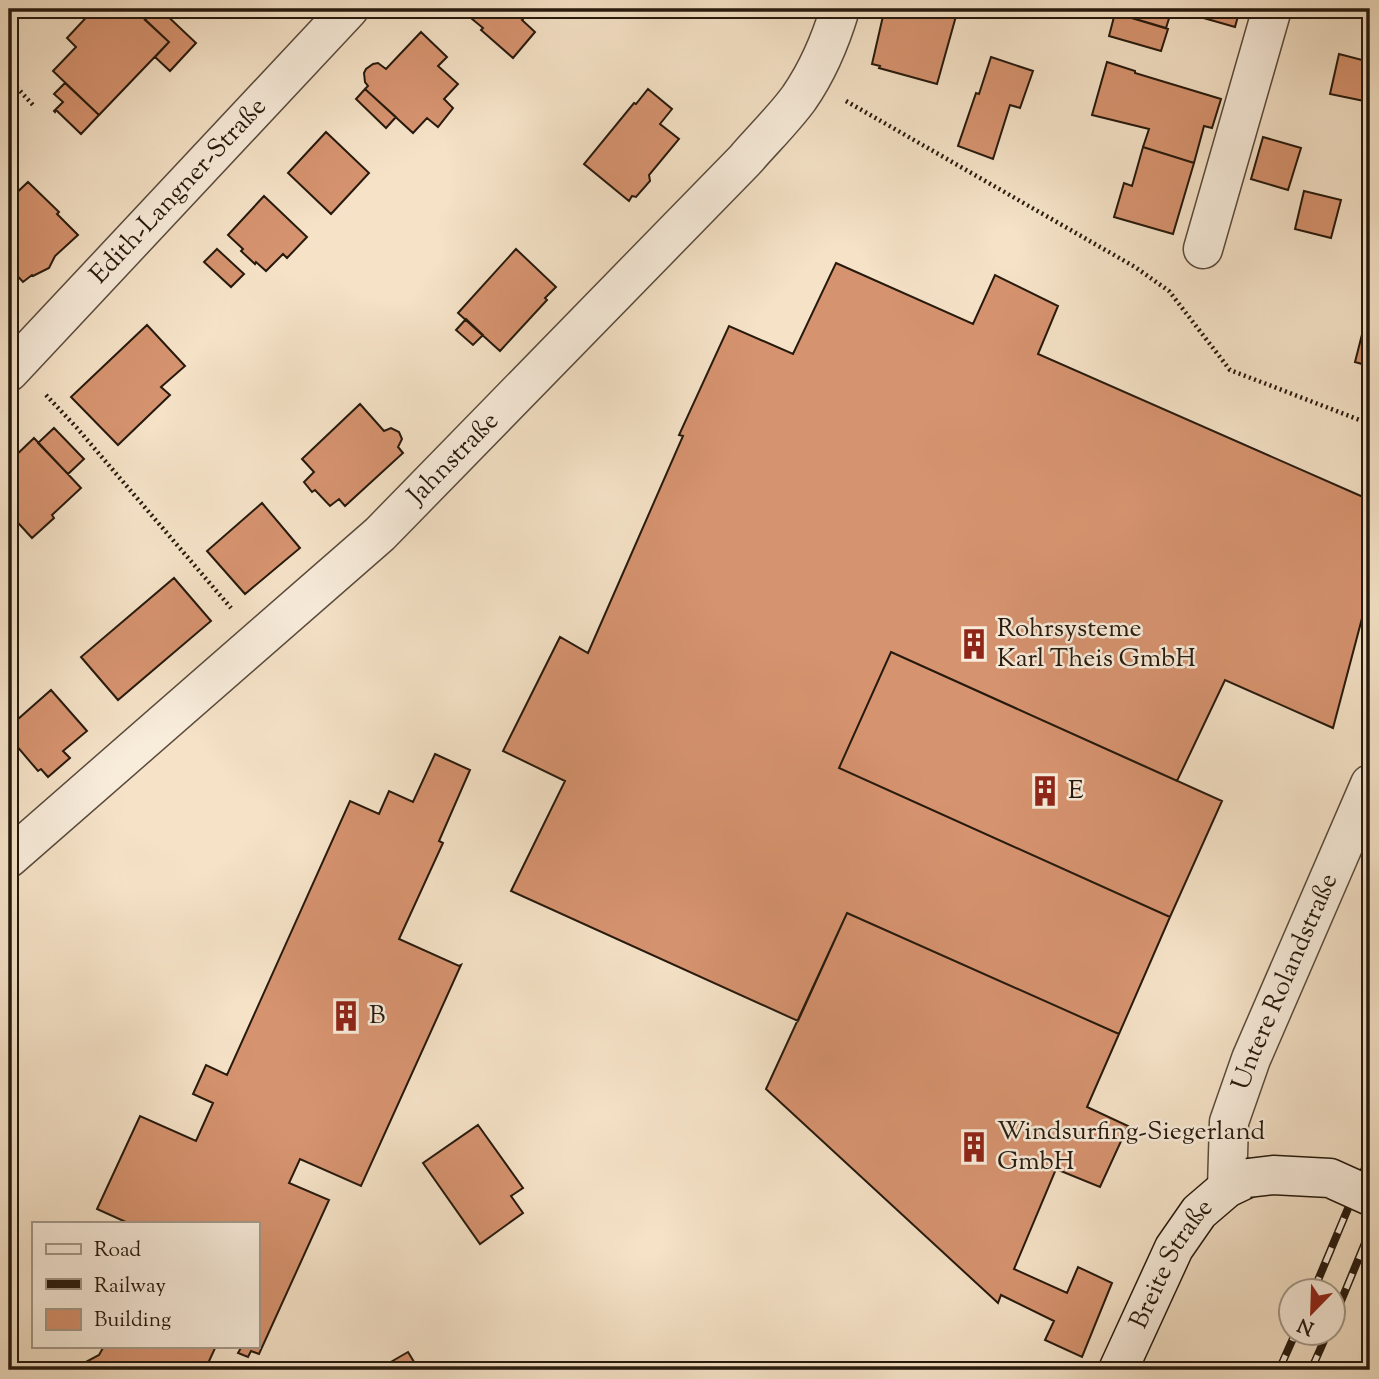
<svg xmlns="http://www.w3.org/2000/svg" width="1379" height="1379" font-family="'Sorts Mill Goudy',serif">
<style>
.building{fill:#d6936f;stroke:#26190d;stroke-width:2}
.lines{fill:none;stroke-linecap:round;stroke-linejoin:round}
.street-casing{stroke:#5a4b3c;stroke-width:41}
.secondary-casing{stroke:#26190d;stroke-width:41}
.path{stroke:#26190d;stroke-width:4.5;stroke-dasharray:2 3.5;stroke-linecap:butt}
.street{stroke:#f8ecdb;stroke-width:38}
.secondary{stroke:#f8ecdb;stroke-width:38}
.rail-casing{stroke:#26190d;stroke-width:8}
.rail{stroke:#f8ecdb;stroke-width:5;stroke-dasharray:16;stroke-linecap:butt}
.secondary-bridge-casing{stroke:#26190d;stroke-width:41;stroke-linecap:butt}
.secondary-bridge{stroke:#f8ecdb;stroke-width:38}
.labels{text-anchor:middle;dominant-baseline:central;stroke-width:5;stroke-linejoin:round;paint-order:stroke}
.street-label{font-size:26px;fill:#26190d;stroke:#f8ecdb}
.poi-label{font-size:26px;fill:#26190d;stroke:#f8ecdb;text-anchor:start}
</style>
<rect width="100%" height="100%" fill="#f5e2c7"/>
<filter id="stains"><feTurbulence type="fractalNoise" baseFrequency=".00286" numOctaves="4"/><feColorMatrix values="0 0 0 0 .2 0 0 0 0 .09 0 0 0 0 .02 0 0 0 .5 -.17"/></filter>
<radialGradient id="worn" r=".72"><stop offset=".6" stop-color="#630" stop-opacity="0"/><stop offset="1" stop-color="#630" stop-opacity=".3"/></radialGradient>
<!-- building -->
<path class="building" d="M 94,9 L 134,9 L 169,42 L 99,115 L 53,71 L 76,47 L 67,38 Z
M 155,9 L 160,9 L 196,43 L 170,71 L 155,57 L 169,42 L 145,20 Z
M 460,9 L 532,9 L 522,20 L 535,32 L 513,58 L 481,30 L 483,28 Z
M 890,9 L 958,9 L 937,84 L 879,68 L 880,66 L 872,64 L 883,16 L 888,17 Z
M 1117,9 L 1172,9 L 1166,28 L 1115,13 Z
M 1172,9 L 1240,9 L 1235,27 Z
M 1115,13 L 1168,29 L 1161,51 L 1109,36 Z
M 421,32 L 447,57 L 438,66 L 458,84 L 444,99 L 453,108 L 438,127 L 427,118 L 413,133 L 365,89 L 368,86 L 365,82 L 364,73 L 366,69 L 373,64 L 378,63 L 386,69 Z
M 1339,54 L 1370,62 L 1369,102 L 1330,94 Z
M 991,57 L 1033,71 L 1020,108 L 1010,105 L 993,159 L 958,146 L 976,93 L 979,94 Z
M 1107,62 L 1135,71 L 1135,73 L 1221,99 L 1212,128 L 1204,126 L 1194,163 L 1143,147 L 1149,129 L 1092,115 Z
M 65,83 L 99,115 L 81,134 L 56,110 L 55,112 L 54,111 L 63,102 L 54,94 Z
M 365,89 L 396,117 L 386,128 L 356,99 Z
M 648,89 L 672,109 L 660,124 L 679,139 L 649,175 L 650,181 L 636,197 L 632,196 L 629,201 L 584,164 L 634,103 L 636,104 Z
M 326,132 L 369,173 L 331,214 L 288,173 Z
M 1263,137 L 1301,148 L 1288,190 L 1251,179 Z
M 1143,147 L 1194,163 L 1173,234 L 1114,217 L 1124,183 L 1132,186 Z
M 28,182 L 59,212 L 57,214 L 78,235 L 55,256 L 49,268 L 33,276 L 32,275 L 23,282 L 9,267 L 9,200 Z
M 1304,191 L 1341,200 L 1331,238 L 1295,229 Z
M 264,196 L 307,237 L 287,258 L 283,254 L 266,271 L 256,262 L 255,264 L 241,251 L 243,249 L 228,235 Z
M 217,249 L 244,274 L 231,287 L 204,262 Z
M 516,249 L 556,287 L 545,298 L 547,300 L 500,351 L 458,313 Z
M 836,263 L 973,324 L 995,275 L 1058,306 L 1038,354 L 1370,500 L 1370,588 L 1333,728 L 1225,680 L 1177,781 L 891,652 L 839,768 L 1170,917 L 1119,1034 L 847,913 L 798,1021 L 511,891 L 565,781 L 503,751 L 560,637 L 588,653 L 683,436 L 679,435 L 729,326 L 793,354 Z
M 1370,303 L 1370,373 L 1368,372 L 1369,366 L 1355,362 Z
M 466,319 L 483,335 L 473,345 L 456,330 Z
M 147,325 L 185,366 L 161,387 L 170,395 L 118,445 L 71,397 Z
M 360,404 L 384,431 L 391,428 L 399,432 L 402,439 L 398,447 L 403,453 L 345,506 L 339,499 L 330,506 L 315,490 L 312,492 L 304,482 L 314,472 L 302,459 Z
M 54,428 L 84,459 L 68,474 L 38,443 Z
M 34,438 L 81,488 L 52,515 L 54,518 L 32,538 L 9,513 L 9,462 Z
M 262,503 L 300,548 L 245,594 L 207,551 Z
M 174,578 L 211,621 L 118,700 L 81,657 Z
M 891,652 L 1222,801 L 1170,917 L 839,768 Z
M 51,690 L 87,731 L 63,751 L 70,758 L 48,777 L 41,769 L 38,771 L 9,737 L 9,727 Z
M 435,754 L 470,770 L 439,841 L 443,843 L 399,939 L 459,966 L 461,965 L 361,1186 L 300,1159 L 289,1183 L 329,1200 L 259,1354 L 251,1351 L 248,1357 L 238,1353 L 242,1346 L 240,1346 L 257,1346 L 257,1223 L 128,1223 L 97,1209 L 140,1116 L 196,1141 L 213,1103 L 193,1094 L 206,1065 L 227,1075 L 350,801 L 379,814 L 389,791 L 413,802 Z
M 847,913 L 1119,1034 L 1087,1107 L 1128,1126 L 1100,1187 L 1056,1169 L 1014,1269 L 1067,1293 L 1078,1267 L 1112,1283 L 1082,1357 L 1045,1340 L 1054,1321 L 1001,1295 L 998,1303 L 766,1089 Z
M 478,1125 L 523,1188 L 511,1196 L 523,1213 L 480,1244 L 423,1163 Z
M 104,1346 L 216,1346 L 205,1370 L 71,1370 L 99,1355 Z
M 408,1352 L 419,1370 L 377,1370 Z"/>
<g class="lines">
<defs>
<g id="street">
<path d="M 1203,249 L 1272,9"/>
<path id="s1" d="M 9,372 L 349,9"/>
<path id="s2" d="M 9,858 L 380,534 L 745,160 C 763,139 783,120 799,98 C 817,72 831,39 840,9"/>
<path id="s3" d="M 1227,1188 L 1229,1122 L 1251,1059 L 1370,784"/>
</g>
<g id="secondary">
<path id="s4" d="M 1118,1370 L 1174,1248 L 1199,1212 L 1227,1188 L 1248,1178"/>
</g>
</defs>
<!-- street casing -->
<use href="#street" class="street-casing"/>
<!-- secondary casing -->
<use href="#secondary" class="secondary-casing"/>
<!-- path -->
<path class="path" d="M 9,79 L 33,105
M 846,101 L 1135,267 L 1169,291 L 1230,370 L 1370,424
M 46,395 L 77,428 L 231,608"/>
<!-- street -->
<use href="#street" class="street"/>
<!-- secondary -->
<use href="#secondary" class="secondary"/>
<defs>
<path id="rail" d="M 1313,1292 L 1370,1156
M 1334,1318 L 1370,1231
M 1279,1370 L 1295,1334
M 1311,1370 L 1327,1334"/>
</defs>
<!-- rail casing -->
<use href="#rail" class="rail-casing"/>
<!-- rail -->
<use href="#rail" class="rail"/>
<defs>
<path id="secondary-bridge" d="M 1248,1178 L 1273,1175 L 1330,1178 L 1370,1196"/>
</defs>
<!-- secondary-bridge casing -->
<use href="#secondary-bridge" class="secondary-bridge-casing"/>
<!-- secondary-bridge -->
<use href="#secondary-bridge" class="secondary-bridge"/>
</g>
<!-- icons -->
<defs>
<symbol id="building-bare" viewBox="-9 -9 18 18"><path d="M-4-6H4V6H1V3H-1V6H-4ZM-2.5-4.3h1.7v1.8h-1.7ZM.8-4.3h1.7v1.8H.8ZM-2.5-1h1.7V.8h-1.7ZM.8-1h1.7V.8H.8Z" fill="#8f2418" stroke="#f8ecdb" stroke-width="2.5" paint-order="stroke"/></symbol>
</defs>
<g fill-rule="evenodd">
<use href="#building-bare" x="952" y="622" width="44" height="44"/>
<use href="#building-bare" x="1023" y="769" width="44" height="44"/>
<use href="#building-bare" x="324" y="994" width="44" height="44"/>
<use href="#building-bare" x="952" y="1125" width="44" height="44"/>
</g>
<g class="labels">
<!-- street labels -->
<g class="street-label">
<text stroke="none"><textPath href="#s1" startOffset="248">Edith-Langner-Straße</textPath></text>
<text stroke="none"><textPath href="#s2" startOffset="598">Jahnstraße</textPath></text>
<text stroke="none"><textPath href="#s3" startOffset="217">Untere Rolandstraße</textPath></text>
<text stroke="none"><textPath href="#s4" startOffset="119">Breite Straße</textPath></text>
</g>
<!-- poi labels -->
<g class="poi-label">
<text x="997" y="629">Rohrsysteme<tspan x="997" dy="30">Karl Theis GmbH</tspan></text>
<text x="1068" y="791">E</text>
<text x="369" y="1016">B</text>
<text x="997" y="1132">Windsurfing-Siegerland<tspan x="997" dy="30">GmbH</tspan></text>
</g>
</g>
<!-- margin -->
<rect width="1379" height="1379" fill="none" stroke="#f5e2c7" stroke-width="35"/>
<rect x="10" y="10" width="1358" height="1358" fill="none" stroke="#26190d" stroke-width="3.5"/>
<rect x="18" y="18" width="1344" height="1344" fill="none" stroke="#26190d" stroke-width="2"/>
<!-- legend -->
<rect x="32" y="1222" width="228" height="126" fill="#f8ecdb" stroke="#a49889" stroke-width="2"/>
<rect x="46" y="1244" width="35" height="10" fill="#f8ecdb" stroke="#a49889" stroke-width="2"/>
<text x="94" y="1256" font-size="21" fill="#26190d">Road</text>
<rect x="46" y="1279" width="35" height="10" fill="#26190d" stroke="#a49889" stroke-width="2"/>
<text x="94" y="1292" font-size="21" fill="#26190d">Railway</text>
<rect x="46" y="1309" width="35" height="21" fill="#d6936f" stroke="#a49889" stroke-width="2"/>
<text x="94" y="1326" font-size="21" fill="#26190d">Building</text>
<!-- north arrow -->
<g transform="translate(1312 1312) rotate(203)"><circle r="33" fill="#f8ecdb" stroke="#a49889" stroke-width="2"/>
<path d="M0-5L12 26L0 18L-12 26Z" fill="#8f2418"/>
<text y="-10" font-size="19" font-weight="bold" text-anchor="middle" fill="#26190d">N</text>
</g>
<rect width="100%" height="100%" filter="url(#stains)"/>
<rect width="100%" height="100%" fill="url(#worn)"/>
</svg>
